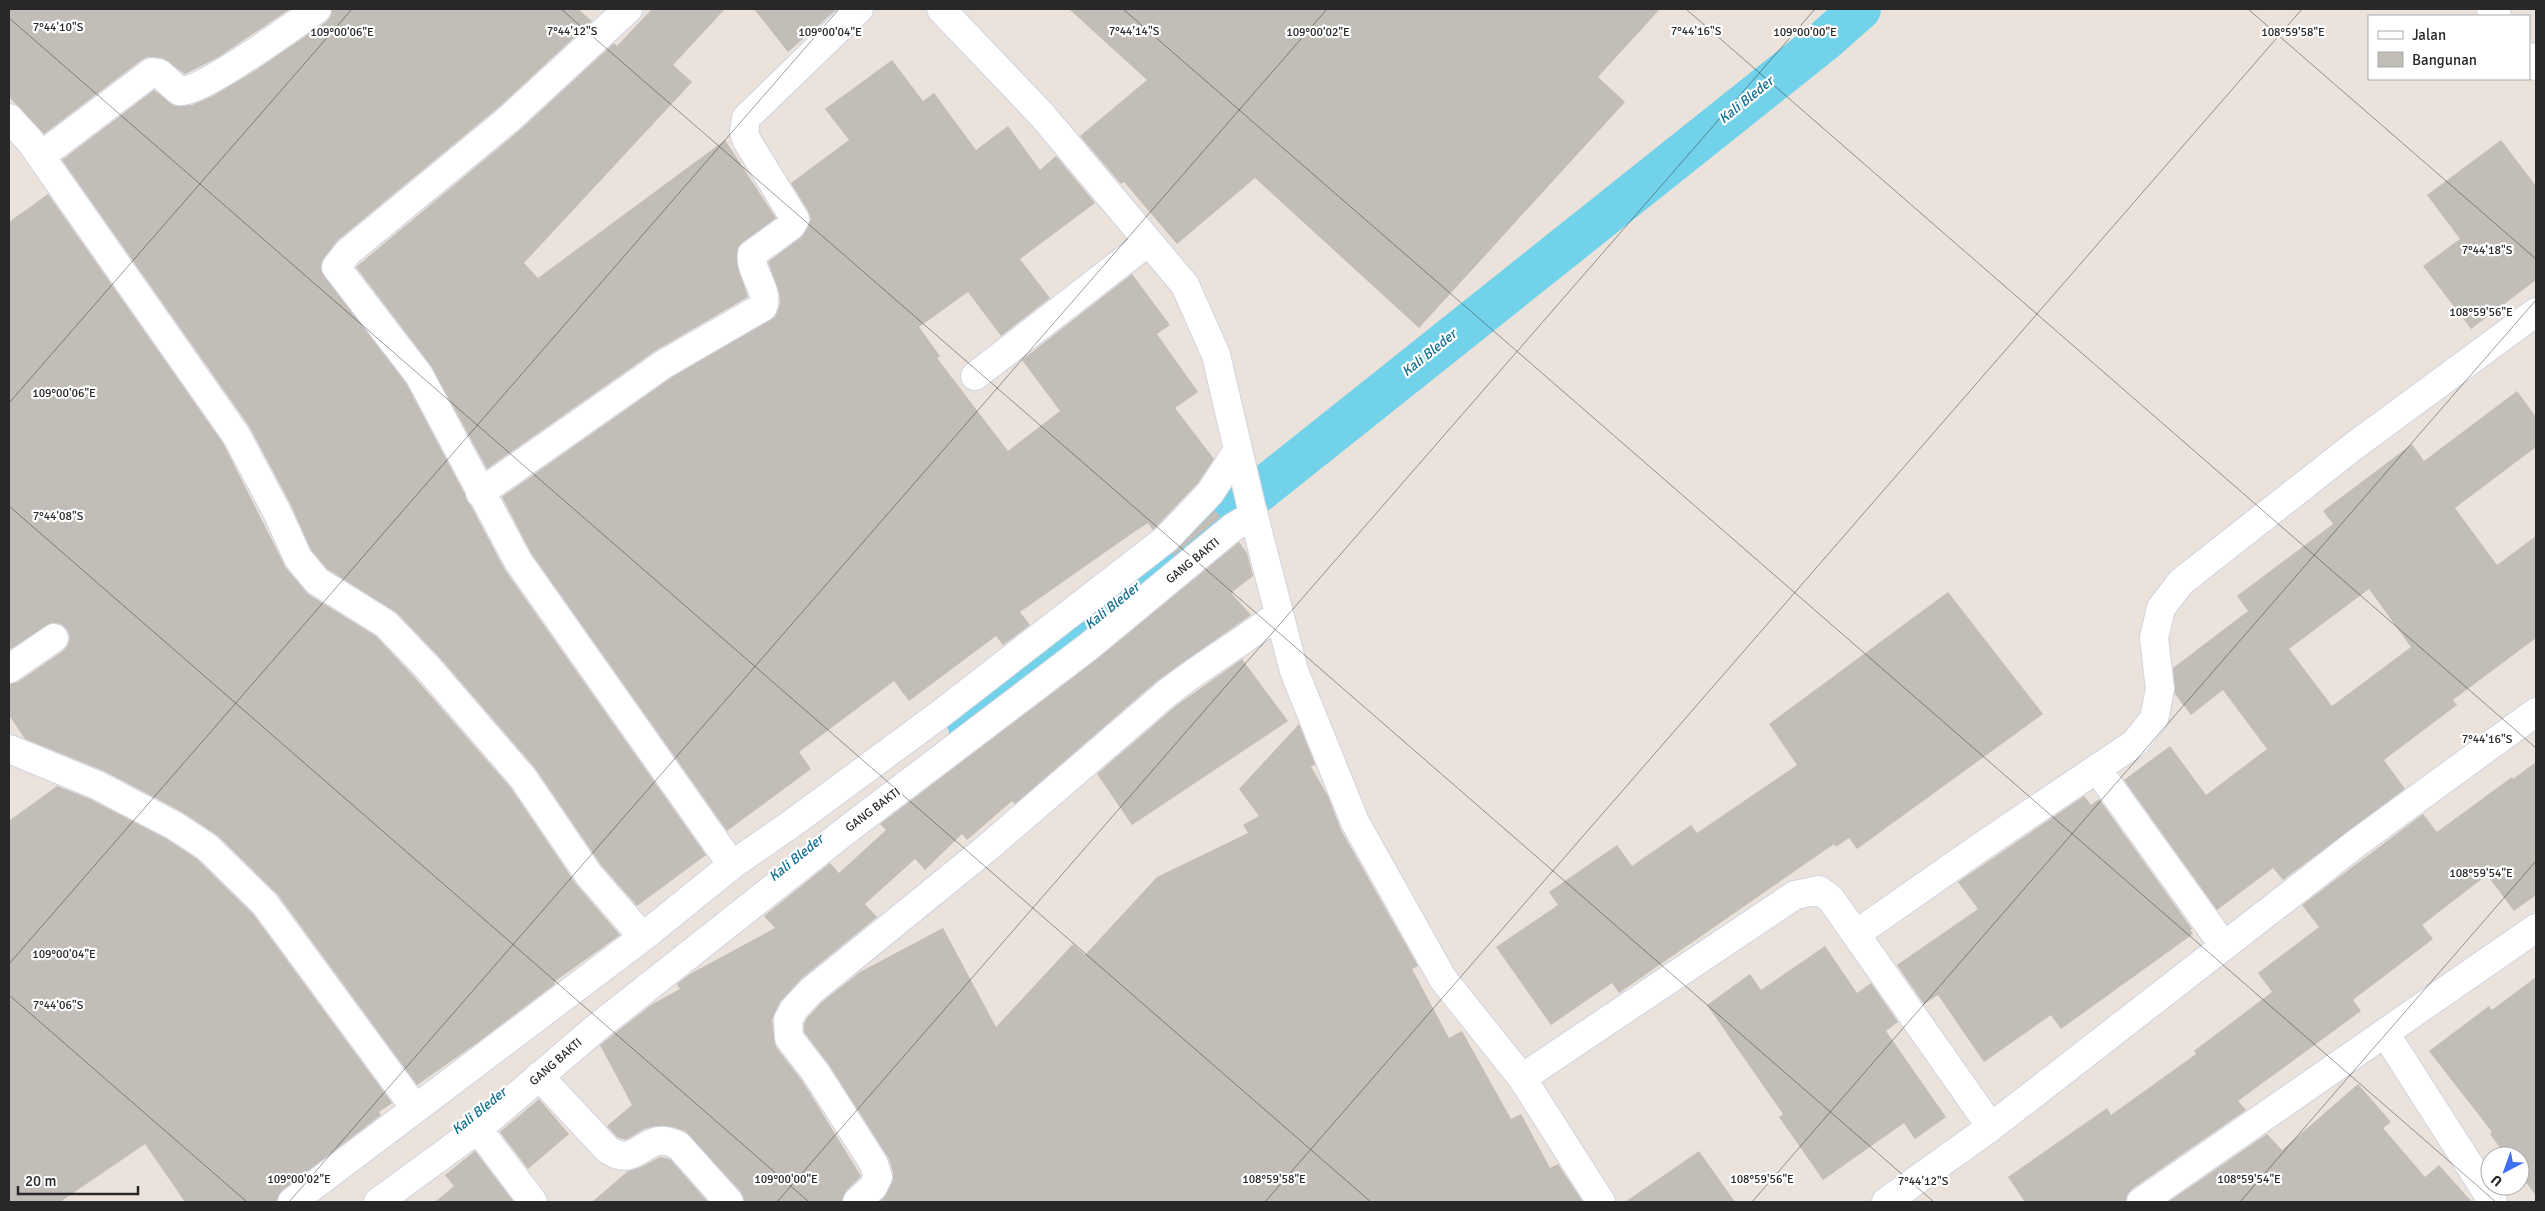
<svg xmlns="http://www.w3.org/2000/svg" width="2545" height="1211" font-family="Signika,sans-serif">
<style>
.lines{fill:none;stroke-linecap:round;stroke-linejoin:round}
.canal{stroke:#71d2e9;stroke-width:42}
.building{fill:#c2bdb6;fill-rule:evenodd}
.street-casing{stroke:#d0d4e1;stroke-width:30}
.secondary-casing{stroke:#d0d4e1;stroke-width:30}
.street{stroke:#fff;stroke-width:28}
.secondary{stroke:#fff;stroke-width:28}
.ticks{fill:none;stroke:#282828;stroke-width:1;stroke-opacity:0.45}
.labels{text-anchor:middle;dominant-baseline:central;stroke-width:4.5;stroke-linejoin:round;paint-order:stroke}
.street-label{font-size:12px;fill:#282828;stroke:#fff}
.water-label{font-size:14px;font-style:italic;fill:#127093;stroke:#fff}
.ticks-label{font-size:12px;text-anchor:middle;fill:#282828;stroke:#fff;stroke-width:4.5;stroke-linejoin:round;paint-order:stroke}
</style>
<rect width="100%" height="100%" fill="#eae2db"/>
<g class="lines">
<!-- canal -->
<path class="canal" d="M 968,723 L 1825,40 L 1860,9"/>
</g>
<!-- building -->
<path class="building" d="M 9,9 L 290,9 L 217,58 L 185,74 L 162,58 L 148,57 L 143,59 L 44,134 L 9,97 Z
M 332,9 L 578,9 L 592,21 L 499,107 L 338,240 L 324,258 L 321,270 L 406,383 L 505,570 L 706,855 L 637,906 L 601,865 L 535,768 L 440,658 L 397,613 L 327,569 L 311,550 L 291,505 L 249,426 L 62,160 L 154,90 L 175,106 L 192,105 L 213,96 L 256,70 L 326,22 L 331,16 Z
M 652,9 L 725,9 L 673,65 L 692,82 L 524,263 L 538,278 L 725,140 L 776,218 L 738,247 L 737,264 L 748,297 L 655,351 L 487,469 L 431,366 L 356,267 L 519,131 L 614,43 L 617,46 Z
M 754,9 L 837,9 L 788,52 Z
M 1069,9 L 1660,9 L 1598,77 L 1625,102 L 1419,328 L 1255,178 L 1177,244 L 1124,182 L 1121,184 L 1080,136 L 1147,80 Z
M 892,60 L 923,101 L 934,93 L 976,150 L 1008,126 L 1040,170 L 1056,156 L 1095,203 L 1020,259 L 1050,298 L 1001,336 L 968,292 L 919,327 L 940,356 L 937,358 L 1008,451 L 1060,411 L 1022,360 L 1132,274 L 1170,325 L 1157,334 L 1198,392 L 1175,408 L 1214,459 L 1198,483 L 1156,527 L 1153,530 L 1148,523 L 1134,532 L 1020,612 L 1030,625 L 1003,645 L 996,636 L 909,701 L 894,681 L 799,752 L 811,769 L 727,831 L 531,553 L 502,497 L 672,377 L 775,317 L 780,304 L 779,293 L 768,262 L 800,238 L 811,219 L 808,211 L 791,183 L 849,140 L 825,109 Z
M 2501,140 L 2536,186 L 2536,280 L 2471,329 L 2423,266 L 2460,239 L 2427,195 Z
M 48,194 L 223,443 L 286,568 L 308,594 L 376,636 L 416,679 L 511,788 L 576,884 L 620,935 L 554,982 L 555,984 L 477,1043 L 417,1085 L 278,895 L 218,836 L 182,812 L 104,771 L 25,739 L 9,715 L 9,684 L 18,682 L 63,651 L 68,645 L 70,637 L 67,630 L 61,624 L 52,623 L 9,650 L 9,222 Z
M 2517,391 L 2536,417 L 2536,447 L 2455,508 L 2497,565 L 2536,536 L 2536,638 L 2453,700 L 2457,705 L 2384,760 L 2405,789 L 2283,880 L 2273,868 L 2217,910 L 2124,780 L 2170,746 L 2206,795 L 2267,749 L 2223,690 L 2191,715 L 2175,694 L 2173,668 L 2248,611 L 2237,596 L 2333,524 L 2323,511 L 2412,444 L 2424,461 ZM 2369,589 L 2411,647 L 2332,706 L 2289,649 Z
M 1215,510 L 1220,517 L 1173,556 L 1172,554 Z
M 1239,542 L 1247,553 L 1253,576 L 1231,593 L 1251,615 L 1157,681 L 1015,804 L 1012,801 L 967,840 L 962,834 L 925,870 L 915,859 L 865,904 L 877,917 L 801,979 L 780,1002 L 772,1020 L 776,1047 L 803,1082 L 861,1176 L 846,1191 L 842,1202 L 744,1202 L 741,1192 L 685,1131 L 672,1127 L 657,1126 L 644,1129 L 626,1140 L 617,1137 L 607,1126 L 632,1105 L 600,1045 L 651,1005 L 680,989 L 677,984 L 690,974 L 775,928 L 764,916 L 830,863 L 839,873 L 886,830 L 880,824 L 1097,659 Z
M 1948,592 L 2043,714 L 1857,849 L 1849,838 L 1836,847 L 1834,844 L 1619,993 L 1612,983 L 1551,1025 L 1496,947 L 1558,905 L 1549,892 L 1617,845 L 1632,866 L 1691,825 L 1697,833 L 1797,765 L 1769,724 Z
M 1242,659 L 1288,721 L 1132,825 L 1097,774 L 1177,705 Z
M 1299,724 L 1315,764 L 1311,767 L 1328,796 L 1341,830 L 1418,966 L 1412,969 L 1449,1038 L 1462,1031 L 1511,1119 L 1521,1114 L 1550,1168 L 1558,1164 L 1583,1202 L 880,1202 L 892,1183 L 893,1172 L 889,1159 L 829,1065 L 804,1032 L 804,1024 L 807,1018 L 822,1002 L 860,972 L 943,928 L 996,1027 L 1073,944 L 1085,955 L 1157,877 L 1248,833 L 1243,825 L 1259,816 L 1239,789 Z
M 2536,762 L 2536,895 L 2514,911 L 2487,875 L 2422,925 L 2433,939 L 2353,1000 L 2361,1011 L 2238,1101 L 2246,1110 L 2132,1189 L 2127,1195 L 2126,1202 L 2025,1202 L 2008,1177 L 2107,1108 L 2111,1115 L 2196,1054 L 2194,1051 L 2272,992 L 2258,973 L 2319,927 L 2302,905 L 2423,814 L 2437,832 L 2512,777 L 2513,779 Z
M 57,786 L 90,799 L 167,839 L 197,859 L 253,914 L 392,1103 L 379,1112 L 381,1115 L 283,1190 L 277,1202 L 185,1202 L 145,1144 L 60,1202 L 9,1202 L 9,821 Z
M 2084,796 L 2091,805 L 2099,799 L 2192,929 L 2190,930 L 2193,934 L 2061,1029 L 2051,1015 L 1984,1062 L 1938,995 L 1924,1004 L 1897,965 L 1978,909 L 1958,882 Z
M 1825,946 L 1857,993 L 1871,983 L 1898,1022 L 1886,1031 L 1946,1117 L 1915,1139 L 1904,1123 L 1823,1180 L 1779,1117 L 1783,1114 L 1707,1005 L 1750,974 L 1761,990 Z
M 2536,977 L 2536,1196 L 2520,1174 L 2520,1156 L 2506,1156 L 2490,1134 L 2492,1132 L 2429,1051 L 2489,1006 L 2492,1010 Z
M 2358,1084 L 2391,1122 L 2383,1128 L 2425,1177 L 2439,1165 L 2472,1202 L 2168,1202 L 2267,1134 L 2282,1150 Z
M 539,1099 L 569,1134 L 528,1169 L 500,1132 Z
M 475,1151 L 514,1202 L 435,1202 L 454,1186 L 445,1175 Z
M 1699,1151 L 1735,1202 L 1625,1202 Z
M 660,1157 L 670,1159 L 708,1202 L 592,1202 L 628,1171 L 641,1167 Z"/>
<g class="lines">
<defs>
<path id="street" d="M 628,9 L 509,119 L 348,252 L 336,267 L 419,375 L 518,561 L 732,865
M 941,9 L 1042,115 L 1185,285 L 1216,355 L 1251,505 L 1294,671 L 1355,822 L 1443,979 L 1522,1078 L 1601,1202
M 9,118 L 30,141 L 236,435 L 277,512 L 298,558 L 317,581 L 386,624 L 428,668 L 523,778 L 589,875 L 643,937
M 41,156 L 152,72 L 159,73 L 179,91 C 197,96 297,23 317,9
M 975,376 L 1148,242
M 480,493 L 664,364 L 763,307 C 770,291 749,272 752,254 L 791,226 L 795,219 L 747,141 L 744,132 L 746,118 L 859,9
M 9,669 L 54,638
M 9,749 L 97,785 L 175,826 L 207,847 L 265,904 L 415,1108
M 2097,769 L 2224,946
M 1856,934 L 1982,846 L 2135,743 L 2154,719 L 2160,689 L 2154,638 L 2161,608 L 2181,582 L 2354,446 L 2536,312
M 2385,1033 L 2493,1202
M 539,1076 L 608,1150 C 641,1171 643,1126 679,1146 L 729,1202
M 1522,1078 L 1795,895 L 1819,890 L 1831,899 L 1991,1127
M 478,1129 L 533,1202
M 292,1202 L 643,937 L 732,865 L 794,822 L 939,715 L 1166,539 L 1210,493 L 1238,450
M 378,1202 L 478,1129 L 595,1029 L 848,829 L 1088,647 L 1233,527 L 1254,515
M 857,1202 L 873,1187 L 878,1177 L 874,1164 L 816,1073 L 789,1038 L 788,1020 L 794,1009 L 811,991 L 987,848 L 1167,693 C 1203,664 1243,642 1279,614
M 1886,1202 L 1991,1127 L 2358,842 L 2536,712
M 2141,1202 L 2536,928"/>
<path id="secondary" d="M 2491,9 L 2497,16
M 2529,57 L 2536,66"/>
</defs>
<!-- street casing -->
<use href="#street" class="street-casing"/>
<!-- secondary casing -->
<use href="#secondary" class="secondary-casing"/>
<!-- street -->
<use href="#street" class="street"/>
<!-- secondary -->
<use href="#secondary" class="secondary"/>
</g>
<!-- ticks -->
<path class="ticks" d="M 561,9 L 1934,1202M 1123,9 L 2496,1202M 1686,9 L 2536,748M 2248,9 L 2536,259M 9,18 L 1371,1202M 9,403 L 352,9M 9,506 L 809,1202M 9,964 L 839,9M 9,995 L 247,1202M 289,1202 L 1327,9M 777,1202 L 1815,9M 1265,1202 L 2302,9M 1752,1202 L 2536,300M 2240,1202 L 2536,861"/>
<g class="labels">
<!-- street labels -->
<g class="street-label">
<text transform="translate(1193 561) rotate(-39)">GANG BAKTI</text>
<text transform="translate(873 810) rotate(-37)">GANG BAKTI</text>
<text transform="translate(556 1062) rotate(-41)">GANG BAKTI</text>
</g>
<!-- water labels -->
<g class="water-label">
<text transform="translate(1746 100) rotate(-39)">Kali Bleder</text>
<text transform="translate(1429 353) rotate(-39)">Kali Bleder</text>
<text transform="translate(1112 606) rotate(-39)">Kali Bleder</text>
<text transform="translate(796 858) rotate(-39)">Kali Bleder</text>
<text transform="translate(479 1111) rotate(-39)">Kali Bleder</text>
</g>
</g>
<g class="ticks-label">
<text x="58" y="31">7°44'10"S</text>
<text x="1134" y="35">7°44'14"S</text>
<text x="572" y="35">7°44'12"S</text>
<text x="1696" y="35">7°44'16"S</text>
<text x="1318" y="36">109°00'02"E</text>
<text x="342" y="36">109°00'06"E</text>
<text x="830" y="36">109°00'04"E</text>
<text x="1805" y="36">109°00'00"E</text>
<text x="2293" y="36">108°59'58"E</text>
<text x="2487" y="254">7°44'18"S</text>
<text x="2481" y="316">108°59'56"E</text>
<text x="64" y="397">109°00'06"E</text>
<text x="58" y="520">7°44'08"S</text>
<text x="2487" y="743">7°44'16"S</text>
<text x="2481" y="877">108°59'54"E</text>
<text x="64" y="958">109°00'04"E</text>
<text x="58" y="1009">7°44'06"S</text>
<text x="299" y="1183">109°00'02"E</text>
<text x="786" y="1183">109°00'00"E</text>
<text x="1274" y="1183">108°59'58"E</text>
<text x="1762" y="1183">108°59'56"E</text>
<text x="2249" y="1183">108°59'54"E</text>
<text x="1923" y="1185">7°44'12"S</text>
</g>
<!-- border -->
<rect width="2545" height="1211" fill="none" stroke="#282828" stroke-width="20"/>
<!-- legend -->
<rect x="2368" y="15" width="162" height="65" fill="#ffffff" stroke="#a9a9a9"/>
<rect x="2378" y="31" width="25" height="8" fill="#ffffff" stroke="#a9a9a9"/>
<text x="2412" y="40" font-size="15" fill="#282828">Jalan</text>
<rect x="2378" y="52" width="25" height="15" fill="#c2bdb6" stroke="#a9a9a9"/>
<text x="2412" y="65" font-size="15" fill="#282828">Bangunan</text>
<!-- north arrow -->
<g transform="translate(2505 1171) rotate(221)"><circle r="24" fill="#ffffff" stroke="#a9a9a9"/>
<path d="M0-4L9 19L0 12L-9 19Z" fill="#406ff2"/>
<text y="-8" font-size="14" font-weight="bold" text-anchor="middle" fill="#282828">U</text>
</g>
<!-- scale -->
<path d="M18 1186v8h120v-8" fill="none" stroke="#282828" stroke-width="2.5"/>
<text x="25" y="1186" font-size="15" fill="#282828" stroke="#ffffff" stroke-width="4" paint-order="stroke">20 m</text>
</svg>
